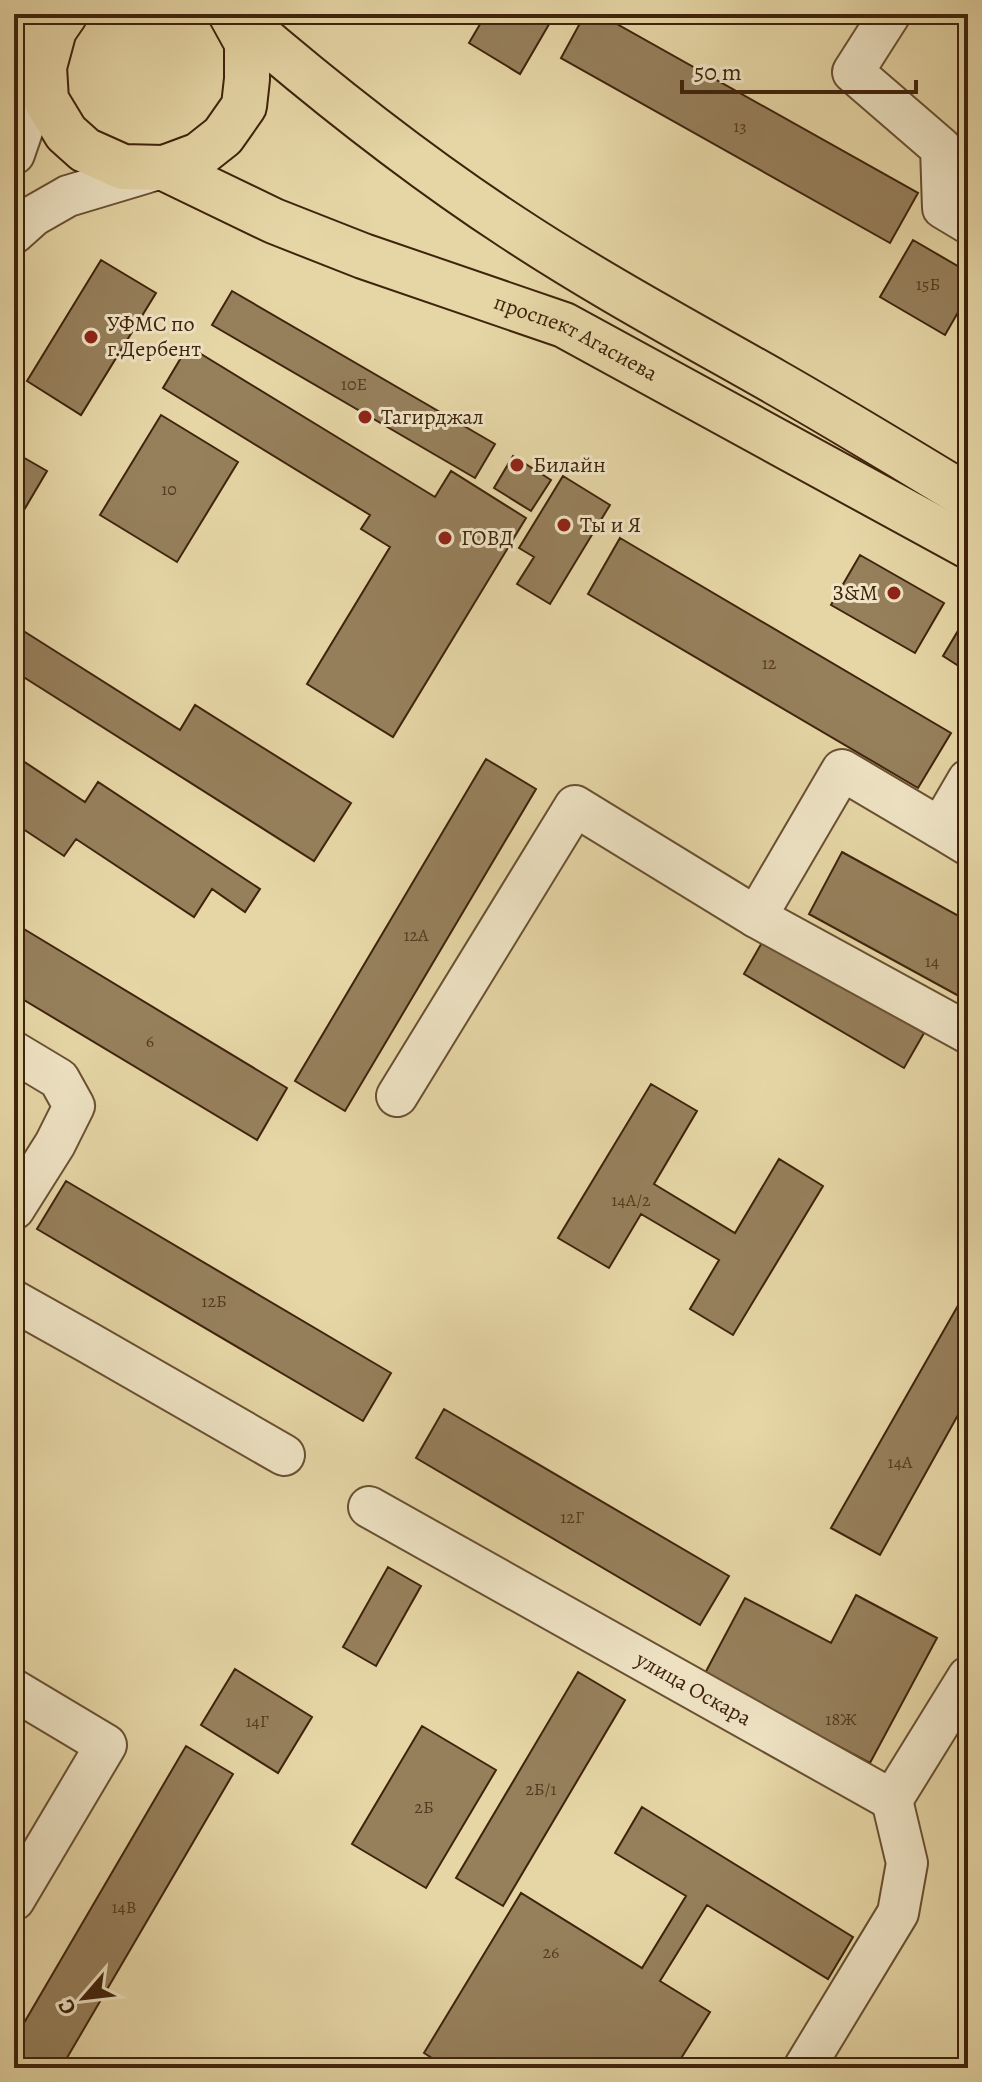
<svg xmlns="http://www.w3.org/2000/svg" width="982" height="2082" font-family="Alegreya,serif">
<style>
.building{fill:#96805c;stroke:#3f230b;stroke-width:2}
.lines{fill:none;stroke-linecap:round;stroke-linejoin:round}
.minor-casing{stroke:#695032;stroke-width:44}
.major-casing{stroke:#3f230b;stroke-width:48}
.minor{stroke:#efe4c5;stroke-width:40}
.major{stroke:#e6d6a6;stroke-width:44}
.poi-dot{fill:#8f2418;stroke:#efe4c5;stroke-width:3}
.labels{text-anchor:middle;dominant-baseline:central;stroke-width:6;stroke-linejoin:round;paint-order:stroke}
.number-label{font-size:18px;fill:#553a1f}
.poi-label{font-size:22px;fill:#3f230b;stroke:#efe4c5;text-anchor:start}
.street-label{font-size:22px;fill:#3f230b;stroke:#efe4c5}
</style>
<rect width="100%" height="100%" fill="#e6d6a6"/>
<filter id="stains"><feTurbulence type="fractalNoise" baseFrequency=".0025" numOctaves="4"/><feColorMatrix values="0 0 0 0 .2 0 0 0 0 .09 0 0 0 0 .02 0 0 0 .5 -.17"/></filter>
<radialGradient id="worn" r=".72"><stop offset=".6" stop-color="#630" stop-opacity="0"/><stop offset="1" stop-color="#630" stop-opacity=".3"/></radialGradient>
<!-- building -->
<path class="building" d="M 486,14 L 555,14 L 520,74 L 469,43 Z
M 585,14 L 599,14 L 918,193 L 890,243 L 561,58 Z
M 913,240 L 968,272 L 968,295 L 945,335 L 880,297 Z
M 101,260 L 156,293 L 81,415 L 27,381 Z
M 232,291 L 495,444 L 475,478 L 212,325 Z
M 188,346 L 435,497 L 451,471 L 526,518 L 393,737 L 307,684 L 390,547 L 361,529 L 370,515 L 163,388 Z
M 161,415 L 238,462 L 177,562 L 100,515 Z
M 14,452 L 47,471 L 14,527 Z
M 513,456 L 551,480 L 531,511 L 494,488 Z
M 563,476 L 610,505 L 550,604 L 517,584 L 534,557 L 519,548 Z
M 620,538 L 951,733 L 918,788 L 588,594 Z
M 860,555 L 944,603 L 915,653 L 831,605 Z
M 968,614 L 968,672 L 943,656 Z
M 14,625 L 180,730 L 195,705 L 351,803 L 314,861 L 14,671 Z
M 14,755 L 85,802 L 98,782 L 260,889 L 245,912 L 212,889 L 194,917 L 76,839 L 64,856 L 14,823 Z
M 486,759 L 536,789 L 345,1111 L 295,1081 Z
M 842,852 L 968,921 L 968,1001 L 809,914 Z
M 14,923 L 287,1088 L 257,1140 L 14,994 Z
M 764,939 L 924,1033 L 904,1068 L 744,974 Z
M 651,1084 L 697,1111 L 654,1184 L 735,1233 L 779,1159 L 823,1186 L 733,1335 L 690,1309 L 719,1260 L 641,1214 L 609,1268 L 558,1238 Z
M 66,1181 L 391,1373 L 363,1421 L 37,1229 Z
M 968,1288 L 968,1397 L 880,1555 L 831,1528 Z
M 444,1409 L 729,1576 L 700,1625 L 416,1458 Z
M 388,1567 L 421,1586 L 376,1666 L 343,1647 Z
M 856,1595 L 937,1638 L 870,1763 L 704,1675 L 745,1598 L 831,1643 Z
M 235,1669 L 312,1717 L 278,1773 L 201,1725 Z
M 578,1672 L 625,1700 L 503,1906 L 456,1878 Z
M 422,1726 L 496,1770 L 426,1888 L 352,1844 Z
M 186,1746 L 233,1774 L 61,2068 L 14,2068 L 14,2040 Z
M 642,1807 L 853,1937 L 828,1979 L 707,1905 L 660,1981 L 710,2012 L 675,2068 L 448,2068 L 424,2053 L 521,1893 L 642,1968 L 686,1896 L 615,1853 Z"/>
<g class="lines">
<defs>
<g id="minor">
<path d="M 890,14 L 853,72 L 941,148 L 943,208 L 968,223"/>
<path d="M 14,154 L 44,67"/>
<path d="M 14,233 L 33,216 L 68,196 L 158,169"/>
<path d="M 940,828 L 968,845"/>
<path d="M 756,917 L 968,1033"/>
<path d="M 14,1052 L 59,1079 L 74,1106 L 55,1144 L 14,1209"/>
<path d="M 397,1096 L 575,806 L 756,917 L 842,770 L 940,828 L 968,780"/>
<path d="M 14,1301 L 89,1343 L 284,1455"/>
<path id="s1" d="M 369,1507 L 892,1800 L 968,1677"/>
<path d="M 14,1690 L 106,1745 L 14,1900"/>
<path d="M 804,2068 L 898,1913 L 907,1863 L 892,1800"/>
</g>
<g id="major">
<path d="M 65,14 L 54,30 L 44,67 L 46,100 L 66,133 L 85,150 L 123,167 L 164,168 L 199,155 L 223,136 L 244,106 L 247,79 L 247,43 L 231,14"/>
<path d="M 234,14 C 323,91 415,164 513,228 C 598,284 687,332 775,382 C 840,419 904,458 968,497"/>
<path d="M 14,24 L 44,67"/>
<path id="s2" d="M 164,168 L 274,221 L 363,256 L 564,325 L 968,546"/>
</g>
</defs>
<!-- minor casing -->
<use href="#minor" class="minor-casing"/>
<!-- major casing -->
<use href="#major" class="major-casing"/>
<!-- minor -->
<use href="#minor" class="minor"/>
<!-- major -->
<use href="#major" class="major"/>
</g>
<!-- markers -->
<g class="poi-dot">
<circle cx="91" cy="337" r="8"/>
<circle cx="365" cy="417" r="8"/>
<circle cx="517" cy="465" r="8"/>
<circle cx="564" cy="525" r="8"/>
<circle cx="445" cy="538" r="8"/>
<circle cx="894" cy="593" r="8"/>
</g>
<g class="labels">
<!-- number labels -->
<g class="number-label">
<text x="740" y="126">13</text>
<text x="928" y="284">15Б</text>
<text x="354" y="384">10Е</text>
<text x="169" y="489">10</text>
<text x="769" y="663">12</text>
<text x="416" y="935">12А</text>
<text x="932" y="961">14</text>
<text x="150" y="1041">6</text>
<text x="631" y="1200">14А/2</text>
<text x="214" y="1301">12Б</text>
<text x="900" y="1462">14А</text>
<text x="572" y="1517">12Г</text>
<text x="841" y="1719">18Ж</text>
<text x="257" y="1721">14Г</text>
<text x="541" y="1789">2Б/1</text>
<text x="424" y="1807">2Б</text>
<text x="124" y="1907">14В</text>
<text x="551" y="1952">26</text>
</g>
<!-- poi labels -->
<g class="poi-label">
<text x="107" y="324">УФМС по<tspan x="107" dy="25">г.Дербент</tspan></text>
<text x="381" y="417">Тагирджал</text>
<text x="533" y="465">Билайн</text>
<text x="580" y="525">Ты и Я</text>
<text x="461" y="538">ГОВД</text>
<text x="878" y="593" text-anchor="end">З&amp;М</text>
</g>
<!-- street labels -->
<g class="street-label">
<text stroke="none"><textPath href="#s2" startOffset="446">проспект Агасиева</textPath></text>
<text stroke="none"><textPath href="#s1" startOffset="372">улица Оскара</textPath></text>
</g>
</g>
<!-- margin -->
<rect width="982" height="2082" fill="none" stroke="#e6d6a6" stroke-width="48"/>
<rect x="16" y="16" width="950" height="2050" fill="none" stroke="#3f230b" stroke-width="4"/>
<rect x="24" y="24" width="934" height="2034" fill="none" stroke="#3f230b" stroke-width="2"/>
<!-- north arrow -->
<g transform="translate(84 1998) rotate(242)" stroke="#efe4c5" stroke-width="6" paint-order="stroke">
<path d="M0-6L14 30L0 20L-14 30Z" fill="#3f230b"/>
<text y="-12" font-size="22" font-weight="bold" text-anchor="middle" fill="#3f230b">С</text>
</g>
<!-- scale -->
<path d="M682 80v12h234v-12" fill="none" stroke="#3f230b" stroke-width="4"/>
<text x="694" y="80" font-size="24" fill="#3f230b" stroke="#efe4c5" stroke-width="6" paint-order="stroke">50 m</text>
<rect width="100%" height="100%" filter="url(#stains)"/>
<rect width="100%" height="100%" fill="url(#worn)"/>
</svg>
